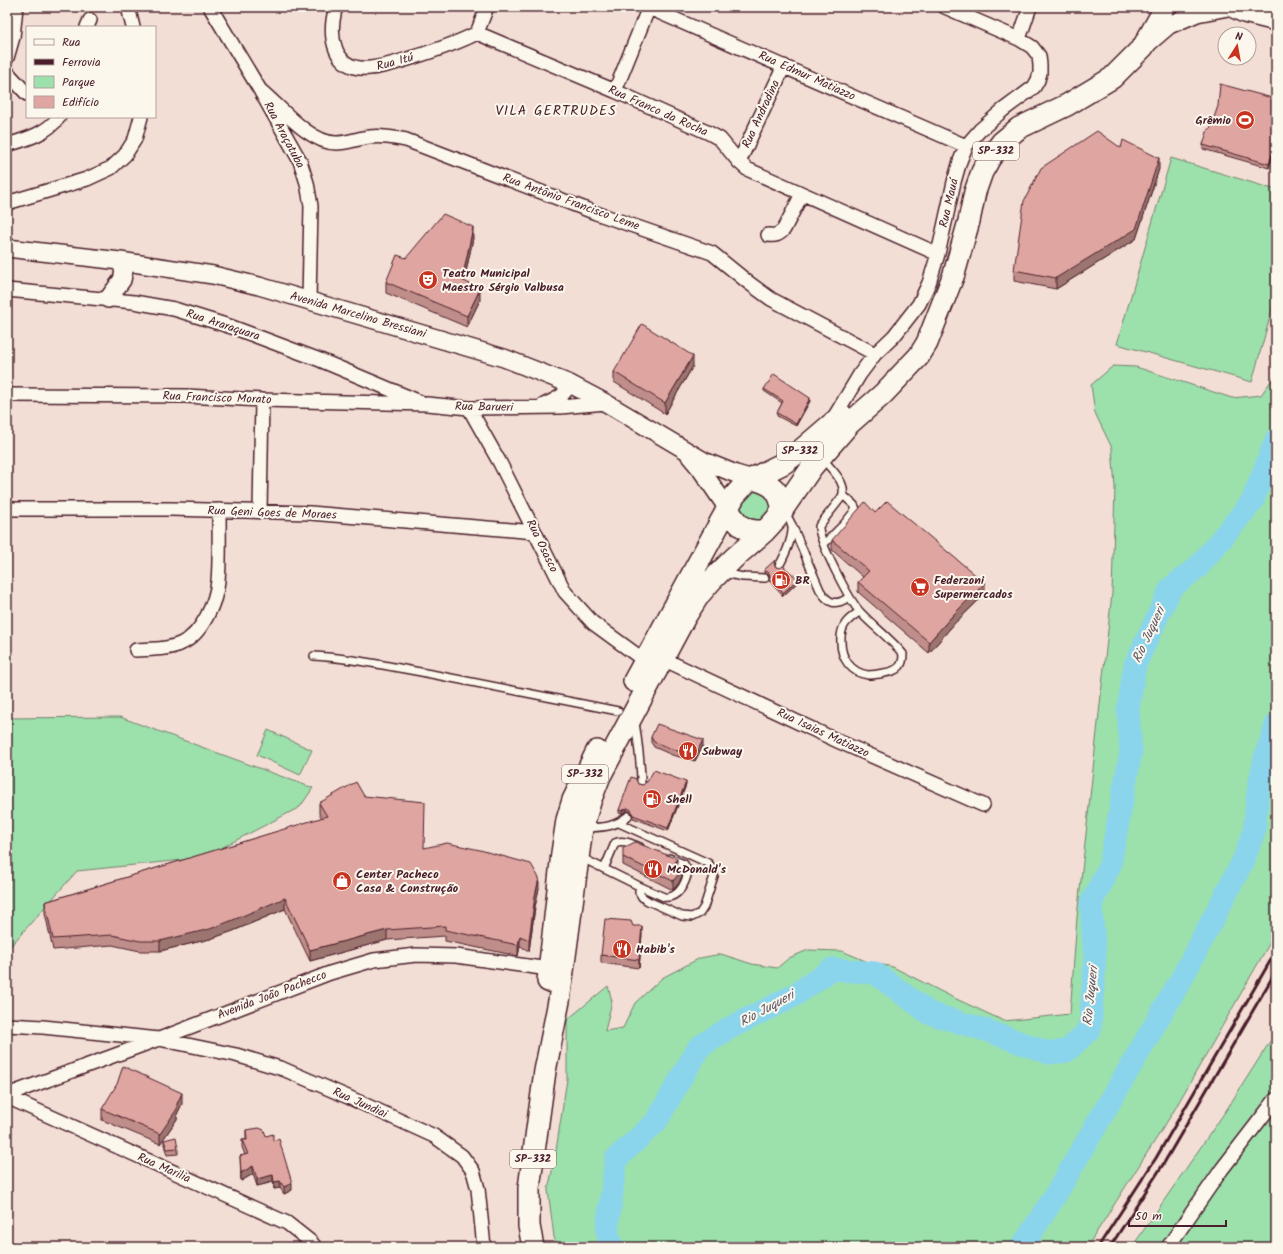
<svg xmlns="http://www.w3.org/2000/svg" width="1283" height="1254" font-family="Kalam,sans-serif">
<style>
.green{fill:#9ce0ac;stroke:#73806c}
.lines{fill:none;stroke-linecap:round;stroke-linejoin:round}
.river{stroke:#8bd5ec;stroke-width:23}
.service-casing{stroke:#4a1f2b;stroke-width:10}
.minor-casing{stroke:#4a1f2b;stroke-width:16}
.tertiary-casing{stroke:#4a1f2b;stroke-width:20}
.primary-casing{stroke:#4a1f2b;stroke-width:24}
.service{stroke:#fbf7ec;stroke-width:7}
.minor{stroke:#fbf7ec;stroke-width:13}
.tertiary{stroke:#fbf7ec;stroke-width:17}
.primary{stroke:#fbf7ec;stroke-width:21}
.rail{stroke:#4a1f2b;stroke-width:3}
.wall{fill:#c08e8a;stroke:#4a1f2b}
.shaded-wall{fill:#9c7470;stroke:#4a1f2b}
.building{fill:#dfa5a0;stroke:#4a1f2b}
.labels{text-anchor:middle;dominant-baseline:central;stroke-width:4;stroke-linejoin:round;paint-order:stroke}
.shield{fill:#fbf7ec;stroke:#7f6065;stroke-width:1}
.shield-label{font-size:11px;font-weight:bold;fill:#4a1f2b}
.street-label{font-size:12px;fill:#4a1f2b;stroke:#fbf7ec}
.poi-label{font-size:12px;font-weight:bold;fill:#4a1f2b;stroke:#fbf7ec;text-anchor:start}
.water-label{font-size:13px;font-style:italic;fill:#5e5665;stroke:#fbf7ec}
.quarter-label{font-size:14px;letter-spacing:1px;fill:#4a1f2b;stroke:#fbf7ec}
</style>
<rect width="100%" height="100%" fill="#f3ded5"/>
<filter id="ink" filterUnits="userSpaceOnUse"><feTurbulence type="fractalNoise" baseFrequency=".025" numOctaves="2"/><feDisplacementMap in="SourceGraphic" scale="8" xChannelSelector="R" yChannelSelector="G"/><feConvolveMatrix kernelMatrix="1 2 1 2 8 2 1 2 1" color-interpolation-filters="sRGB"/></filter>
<g filter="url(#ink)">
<!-- green -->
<path class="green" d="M 1171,158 L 1276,190 L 1276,295 L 1252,382 L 1117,344 Z
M 1113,366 L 1136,367 L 1232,398 L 1261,395 L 1276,374 L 1276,932 L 1172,1114 L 1087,1247 L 557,1247 L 554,1237 L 548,1190 L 555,1157 L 567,1079 L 567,1020 L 608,986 L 612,1001 L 605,1031 L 623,1028 L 635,1003 L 662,978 L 700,958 L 721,954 L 752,964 L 777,968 L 789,958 L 808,950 L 842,951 L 868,962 L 893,967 L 952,997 L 1004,1021 L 1070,1014 L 1077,917 L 1112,593 L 1115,487 L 1112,448 L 1095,413 L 1091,385 Z
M 758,489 L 773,500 L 772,509 L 763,521 L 749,524 L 737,506 L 745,495 Z
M 120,717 L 313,788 L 300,807 L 202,858 L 77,871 L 7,950 L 7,718 Z
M 268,730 L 312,750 L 300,775 L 257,755 Z
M 1276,1032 L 1276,1247 L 1132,1247 L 1227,1109 Z"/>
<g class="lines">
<!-- river -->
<path class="river" d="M 612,1247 L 607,1231 L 616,1159 L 656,1122 L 699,1047 L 728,1029 L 795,995 L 832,969 L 875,973 L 929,1013 L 988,1031 L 1049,1053 L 1067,1051 L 1090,1029 L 1095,959 L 1091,904 L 1110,865 L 1131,752 L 1128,710 L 1135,665 L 1171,588 L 1198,567 L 1252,502 L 1276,440
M 1022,1247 L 1055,1196 L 1182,978 L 1243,861 L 1254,832 L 1258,791 L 1265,758 L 1276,725"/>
<defs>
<path id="service" d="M 822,458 C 830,468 850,485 841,498 L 819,526 C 818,540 850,602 861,613 C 874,627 890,638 903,654 C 903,658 903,662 900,666 C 896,671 890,672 884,673 C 879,674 873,675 868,675 C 851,673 841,658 841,642 C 840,626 847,620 859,612
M 792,525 L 820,590 C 828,603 835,607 849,597
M 824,544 L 844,524 L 856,509 L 854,505 L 843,495
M 779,566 C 785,555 793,539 792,526 C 791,522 787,516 784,512
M 724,573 L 743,577 L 765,578
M 314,656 C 353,658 392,667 431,674 C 493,686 556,699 618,711
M 635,722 C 638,742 641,762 641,783
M 619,823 L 708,863 L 713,869 L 714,876 L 704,907 L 700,913 L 692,917 L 682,916 L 648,901 L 642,897 L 639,892 L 639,886
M 584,828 C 603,827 613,828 628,816
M 580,857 L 639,886 L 664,897 C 678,899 686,883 688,871 L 684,864 L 669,858
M 604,869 L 615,843 C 623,839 632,844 640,847"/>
<path id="minor" d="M 128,7 L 133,27
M 210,7 L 260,90 L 300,161 L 307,183 L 311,206 L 309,301
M 336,7 C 328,34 332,72 370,68 C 384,67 398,62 411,58 C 434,51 456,44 477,33
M 647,7 L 966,146
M 87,27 L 90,20
M 477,33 L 615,91 L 709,133 L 720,139 L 739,162 L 747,169 L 938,254
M 477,33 L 487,7
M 1019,39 L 1030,7
M 7,58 L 13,37 L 16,7
M 7,72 L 27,94
M 260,90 C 280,106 309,143 336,143 C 348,143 358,138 370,137 C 382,135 394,138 406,140 L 596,213 L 712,253 L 749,283 L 771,299 L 875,354
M 615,91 L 649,7
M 7,145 C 27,139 46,134 59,117
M 739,162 L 784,66
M 7,203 L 87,179 L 111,168 L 125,155 L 135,139 L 141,117
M 768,235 C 775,236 779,235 784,229 L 802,194
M 7,290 L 134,302 L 174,309 L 232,327 L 320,360 L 420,402
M 7,395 L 186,396 L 262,400 L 427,404 L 469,408 L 560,407 L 606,403
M 542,406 C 553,400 565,397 570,384
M 469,408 L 500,463 L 565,592 L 593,623 L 645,661
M 833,419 L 860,374 L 875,354 L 894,336 L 919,304 L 929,283 L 938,254 L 954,182 L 960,161 L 966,146 L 980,130 L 1003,110 L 1034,87 L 1038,80 L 1040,73 L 1040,65 L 1039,56 L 1032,47 L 1019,39 L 945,7
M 7,509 L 171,509 L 310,513 L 535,532
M 260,511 L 262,400
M 136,650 C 151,649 168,650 182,643 C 202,634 216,602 218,581 C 220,559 219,533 219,510
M 663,659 L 840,742 L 983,805
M 7,1025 L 43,1027 L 159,1039 L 236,1055 L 283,1069 L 348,1097 L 434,1136 L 462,1156 L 473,1171 L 478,1189 L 484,1247
M 7,1095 L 159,1039 L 330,973 L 374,960 L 416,955 L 456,956 L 549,969
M 7,1097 L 287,1223 L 311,1242 L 315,1247
M 1168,1247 L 1222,1169 L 1276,1099"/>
<path id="tertiary" d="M 1229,7 L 1244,14 L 1276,22
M 1148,43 L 1169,25 L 1197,13 L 1228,7
M 7,248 L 120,261 L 213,275 L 259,286 L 504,358 L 570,384 L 606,403 L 704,461 L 736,474 L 753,479
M 108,299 L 122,280 L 124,271 L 120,261
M 690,456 L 700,468 L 728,509"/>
<path id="primary" d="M 753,479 C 773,484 779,490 783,510
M 728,509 C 738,526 744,532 765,531
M 634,681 L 735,495 L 748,481 L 784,463 L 800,451 L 842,415
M 548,981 L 562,853 L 567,820 L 573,800 L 597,751
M 533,1247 L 529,1226 L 529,1188 L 545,1071 L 559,1001 L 582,828 L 591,799 L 600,776 L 685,617 L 699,595 L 712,580 L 734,558 L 765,531 L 776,519 L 812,467 L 850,423 L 883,394 L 919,356 L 927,343 L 954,274 L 969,221 L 975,192 L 982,172 L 990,158 L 1002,142 L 1019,128 L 1067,105 L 1112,78 L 1143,47 L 1160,17 L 1163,7"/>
</defs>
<!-- service casing -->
<use href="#service" class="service-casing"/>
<!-- minor casing -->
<use href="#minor" class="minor-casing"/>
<!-- tertiary casing -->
<use href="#tertiary" class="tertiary-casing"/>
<!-- primary casing -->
<use href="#primary" class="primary-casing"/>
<!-- service -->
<use href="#service" class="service"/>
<!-- minor -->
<use href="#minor" class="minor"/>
<!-- tertiary -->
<use href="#tertiary" class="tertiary"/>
<!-- primary -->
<use href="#primary" class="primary"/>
<!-- rail -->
<path class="rail" d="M 1098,1247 L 1156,1158 L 1276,951
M 1110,1247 L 1164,1163 L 1276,971"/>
</g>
<!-- wall -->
<path class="wall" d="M 1276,99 L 1276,146 L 1269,168 L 1203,149 L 1203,145 L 1210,129 Z
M 1121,148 L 1159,169 L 1136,239 L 1056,289 L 1014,281 L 1014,270 Z
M 473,238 L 464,281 L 480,300 L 467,327 L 386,293 L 386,282 L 406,258 Z
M 693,366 L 665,414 L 614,382 L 614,372 Z
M 764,389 L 810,401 L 796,426 L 777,416 L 777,413 L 782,403 L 764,391 Z
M 875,513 L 985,594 L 954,624 L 929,653 L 858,592 L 858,582 L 863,577 L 832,550 L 832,540 Z
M 775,562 L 775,565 L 776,567 L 798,582 L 783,596 L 769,581 L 769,575 L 764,573 L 764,570 Z
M 651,737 L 703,746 L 695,761 L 672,755 L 654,747 L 651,742 Z
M 647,782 L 686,785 L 668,831 L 633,818 L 632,813 L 630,811 L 627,811 L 622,814 L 619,813 L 619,810 L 638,784 L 643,785 Z
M 364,796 L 424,848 L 539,888 L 535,907 L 529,951 L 520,946 L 518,956 L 445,941 L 445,936 L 387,940 L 310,961 L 285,909 L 233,931 L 210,939 L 160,951 L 140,951 L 112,945 L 53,950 L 45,913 L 45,902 L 322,818 L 319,814 L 319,803 Z
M 623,857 L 677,866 L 682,876 L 679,883 L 673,890 L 623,865 Z
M 633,926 L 642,934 L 639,968 L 601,963 L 601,955 Z
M 182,1104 L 177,1114 L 177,1119 L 160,1144 L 102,1120 L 102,1109 Z
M 246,1130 L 266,1136 L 273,1141 L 292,1190 L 284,1194 L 280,1188 L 274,1189 L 273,1182 L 257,1186 L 253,1174 L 241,1181 L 240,1156 L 245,1155 L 242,1147 L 242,1140 L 246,1140 Z
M 164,1140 L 178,1148 L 178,1154 L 167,1155 L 164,1145 Z"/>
<!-- shaded-wall -->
<path class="shaded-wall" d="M 1276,142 L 1276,146 L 1269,168 L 1269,164 Z
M 1159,158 L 1159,169 L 1136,239 L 1056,289 L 1056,278 Z
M 473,227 L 473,238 L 462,291 L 462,280 Z
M 480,289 L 480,300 L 467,327 L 467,316 Z
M 693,356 L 693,366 L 665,414 L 665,403 Z
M 810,398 L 810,401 L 796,426 L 796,424 Z
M 798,579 L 798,582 L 783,596 L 783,593 Z
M 985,583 L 985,594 L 954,624 L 929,653 L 929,642 L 954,614 Z
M 703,740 L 703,746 L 695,761 L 695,756 Z
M 686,782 L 686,785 L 668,831 L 668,828 Z
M 627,808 L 627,811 L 622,814 L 622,811 Z
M 677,859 L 677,867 L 674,864 Z
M 682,868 L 682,876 L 679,883 L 673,890 L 673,881 Z
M 539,878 L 539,888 L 535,907 L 529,951 L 529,940 L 535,896 Z
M 285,898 L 285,909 L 233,931 L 210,939 L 160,951 L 160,941 Z
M 642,926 L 642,934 L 639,968 L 639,960 Z
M 387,930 L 387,940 L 310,961 L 310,950 Z
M 520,936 L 520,946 L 518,956 L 518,945 Z
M 182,1093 L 182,1104 L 177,1114 L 177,1119 L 160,1144 L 160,1134 L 177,1104 Z
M 253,1166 L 253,1174 L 241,1181 L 241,1173 Z
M 273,1175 L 273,1182 L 257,1186 L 257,1179 Z
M 280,1181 L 280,1188 L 274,1189 L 274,1182 Z
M 292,1183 L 292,1190 L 284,1194 L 284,1187 Z"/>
<!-- building -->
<path class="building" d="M 1220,84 L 1276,99 L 1276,142 L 1269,164 L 1203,145 L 1208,129 L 1210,129 L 1218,106 Z
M 1097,131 L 1121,148 L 1123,140 L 1159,158 L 1136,229 L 1056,278 L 1014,270 L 1024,201 L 1041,168 Z
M 443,214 L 473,227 L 462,280 L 480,289 L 467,316 L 386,282 L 397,255 L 406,258 Z
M 642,324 L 693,356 L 665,403 L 614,372 Z
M 774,374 L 810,398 L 796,424 L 777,413 L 783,401 L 764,389 Z
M 887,501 L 985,583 L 954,614 L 929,642 L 858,582 L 869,571 L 832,540 L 865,502 L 875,513 Z
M 775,560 L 774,564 L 776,567 L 780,568 L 783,566 L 798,579 L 783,593 L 769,579 L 770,576 L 769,573 L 764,570 Z
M 657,724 L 703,740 L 695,756 L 672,749 L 654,742 L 651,737 Z
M 654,770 L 686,782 L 668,828 L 633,815 L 632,811 L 630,809 L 627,808 L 622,811 L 619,810 L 631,777 L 636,779 L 638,784 L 643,785 L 646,782 L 647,782 Z
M 356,782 L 364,796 L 425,802 L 424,848 L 447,843 L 480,850 L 531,864 L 539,878 L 535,896 L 529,940 L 520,936 L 518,945 L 445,930 L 445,926 L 387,930 L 310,950 L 285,898 L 233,920 L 210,929 L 160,941 L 140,941 L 112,935 L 53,939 L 45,902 L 327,816 L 319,803 Z
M 635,842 L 677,859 L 674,864 L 682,868 L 679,874 L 673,881 L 623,857 L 623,848 Z
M 605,919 L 631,921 L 633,926 L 642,926 L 639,960 L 601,955 Z
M 123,1066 L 182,1093 L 177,1104 L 177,1109 L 160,1134 L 102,1109 L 117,1084 Z
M 259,1128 L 264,1130 L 266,1136 L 273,1134 L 273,1141 L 279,1139 L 292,1183 L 284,1187 L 280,1181 L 274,1182 L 273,1175 L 257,1179 L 253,1166 L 241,1173 L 240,1156 L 248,1154 L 242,1140 L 247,1140 L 246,1130 Z
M 176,1137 L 178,1148 L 167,1149 L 164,1140 Z"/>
</g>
<!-- icons -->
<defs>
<symbol id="stadium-disc" viewBox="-11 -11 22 22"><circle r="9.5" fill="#c8321e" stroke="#fbf7ec"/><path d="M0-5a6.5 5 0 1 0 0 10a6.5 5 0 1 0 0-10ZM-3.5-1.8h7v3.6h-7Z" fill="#fff"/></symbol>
<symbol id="theatre-disc" viewBox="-11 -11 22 22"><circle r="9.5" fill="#c8321e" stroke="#fbf7ec"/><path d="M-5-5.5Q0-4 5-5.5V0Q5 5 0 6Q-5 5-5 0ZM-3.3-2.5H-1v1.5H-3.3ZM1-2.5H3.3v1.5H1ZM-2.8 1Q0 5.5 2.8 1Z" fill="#fff"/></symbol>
<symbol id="fuel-disc" viewBox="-11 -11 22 22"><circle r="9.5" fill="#c8321e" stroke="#fbf7ec"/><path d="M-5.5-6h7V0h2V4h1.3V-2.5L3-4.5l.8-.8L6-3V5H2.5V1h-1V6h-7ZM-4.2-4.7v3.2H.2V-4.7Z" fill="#fff"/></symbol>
<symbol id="supermarket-disc" viewBox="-11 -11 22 22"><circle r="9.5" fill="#c8321e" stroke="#fbf7ec"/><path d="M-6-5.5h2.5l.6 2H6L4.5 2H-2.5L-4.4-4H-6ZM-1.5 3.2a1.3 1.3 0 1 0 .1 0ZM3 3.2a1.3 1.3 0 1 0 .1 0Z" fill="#fff"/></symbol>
<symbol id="restaurant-disc" viewBox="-11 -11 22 22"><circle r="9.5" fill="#c8321e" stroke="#fbf7ec"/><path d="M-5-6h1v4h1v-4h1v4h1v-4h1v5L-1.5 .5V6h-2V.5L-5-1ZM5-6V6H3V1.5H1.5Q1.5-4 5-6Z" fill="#fff"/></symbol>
<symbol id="shop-disc" viewBox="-11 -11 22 22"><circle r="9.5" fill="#c8321e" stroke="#fbf7ec"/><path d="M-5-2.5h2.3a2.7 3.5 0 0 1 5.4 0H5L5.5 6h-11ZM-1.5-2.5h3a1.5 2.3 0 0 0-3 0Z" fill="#fff"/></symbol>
</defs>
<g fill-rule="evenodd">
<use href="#stadium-disc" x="1234" y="109" width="22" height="22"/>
<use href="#theatre-disc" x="417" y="269" width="22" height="22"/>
<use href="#fuel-disc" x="770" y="569" width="22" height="22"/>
<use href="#supermarket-disc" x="909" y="576" width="22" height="22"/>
<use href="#restaurant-disc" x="677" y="740" width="22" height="22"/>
<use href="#fuel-disc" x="641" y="788" width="22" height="22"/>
<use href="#restaurant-disc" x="642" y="858" width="22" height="22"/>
<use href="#shop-disc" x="331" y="870" width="22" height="22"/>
<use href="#restaurant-disc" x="611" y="938" width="22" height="22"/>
</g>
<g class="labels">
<!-- shield labels -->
<g class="shield">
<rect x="973" y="142" width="46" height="18" rx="3"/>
<rect x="777" y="442" width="46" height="18" rx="3"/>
<rect x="562" y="765" width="46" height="18" rx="3"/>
<rect x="510" y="1150" width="46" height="18" rx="3"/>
</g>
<g class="shield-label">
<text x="996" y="151">SP-332</text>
<text x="800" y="451">SP-332</text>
<text x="585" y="774">SP-332</text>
<text x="533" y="1159">SP-332</text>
</g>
<!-- street labels -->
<g class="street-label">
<text transform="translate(395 62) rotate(-15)">Rua Itú</text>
<text transform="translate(807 76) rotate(24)">Rua Edmur Matiazzo</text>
<text transform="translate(658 111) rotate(24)">Rua Franco da Rocha</text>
<text transform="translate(761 114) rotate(-65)">Rua Andradina</text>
<text transform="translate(284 135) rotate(62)">Rua Araçatuba</text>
<text transform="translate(571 202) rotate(20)">Rua Antônio Francisco Leme</text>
<text transform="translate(949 203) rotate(-77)">Rua Mauá</text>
<text transform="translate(358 315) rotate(16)">Avenida Marcelino Bressiani</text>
<text transform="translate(223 325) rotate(18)">Rua Araraquara</text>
<text transform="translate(217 398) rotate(2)">Rua Francisco Morato</text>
<text transform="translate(484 407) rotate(1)">Rua Barueri</text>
<text transform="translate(272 513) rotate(2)">Rua Geni Goes de Moraes</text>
<text transform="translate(542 546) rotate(64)">Rua Osasco</text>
<text transform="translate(823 733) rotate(25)">Rua Isaias Matiazzo</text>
<text transform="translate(272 995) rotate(-21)">Avenida João Pachecco</text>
<text transform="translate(360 1103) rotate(24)">Rua Jundiai</text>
<text transform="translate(164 1168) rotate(24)">Rua Marilia</text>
</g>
<!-- poi labels -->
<g class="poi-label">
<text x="1231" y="120" text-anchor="end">Grêmio</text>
<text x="442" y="273">Teatro Municipal<tspan x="442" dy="14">Maestro Sérgio Valbusa</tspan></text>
<text x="795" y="580">BR</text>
<text x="934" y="580">Federzoni<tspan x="934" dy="14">Supermercados</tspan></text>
<text x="702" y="751">Subway</text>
<text x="666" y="799">Shell</text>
<text x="667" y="869">McDonald's</text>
<text x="356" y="874">Center Pacheco<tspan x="356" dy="14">Casa &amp; Construção</tspan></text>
<text x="636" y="949">Habib's</text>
</g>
<!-- water labels -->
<g class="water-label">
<text transform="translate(1149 635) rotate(-65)">Rio Juqueri</text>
<text transform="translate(1091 996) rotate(-84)">Rio Juqueri</text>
<text transform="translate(767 1009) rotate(-29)">Rio Juqueri</text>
</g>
<!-- quarter labels -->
<g class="quarter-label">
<text x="556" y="111">VILA GERTRUDES</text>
</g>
</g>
<!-- margin -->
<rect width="1283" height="1254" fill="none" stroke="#fbf7ec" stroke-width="24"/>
<rect x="12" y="12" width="1259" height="1230" fill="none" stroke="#4a1f2b" stroke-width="1.5" filter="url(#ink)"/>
<!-- legend -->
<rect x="26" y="26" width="130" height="92" fill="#fbf7ec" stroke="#b4a19f"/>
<rect x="34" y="39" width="20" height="6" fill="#fbf7ec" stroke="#b4a19f"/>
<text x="62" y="46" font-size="12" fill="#4a1f2b">Rua</text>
<rect x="34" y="59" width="20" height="6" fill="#4a1f2b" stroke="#b4a19f"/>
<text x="62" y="66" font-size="12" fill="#4a1f2b">Ferrovia</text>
<rect x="34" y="76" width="20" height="12" fill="#9ce0ac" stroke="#b4a19f"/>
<text x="62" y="86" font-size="12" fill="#4a1f2b">Parque</text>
<rect x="34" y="96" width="20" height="12" fill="#dfa5a0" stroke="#b4a19f"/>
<text x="62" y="106" font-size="12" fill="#4a1f2b">Edifício</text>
<!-- north arrow -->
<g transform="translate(1237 46) rotate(11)"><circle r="19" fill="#fbf7ec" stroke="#b4a19f"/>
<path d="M0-3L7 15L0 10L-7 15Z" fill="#c8321e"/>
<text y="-6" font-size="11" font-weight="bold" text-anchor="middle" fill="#4a1f2b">N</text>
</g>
<!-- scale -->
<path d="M1129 1220v6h97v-6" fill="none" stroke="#4a1f2b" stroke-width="2"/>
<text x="1135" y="1220" font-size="12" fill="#4a1f2b" stroke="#fbf7ec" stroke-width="3" paint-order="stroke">50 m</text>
</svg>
